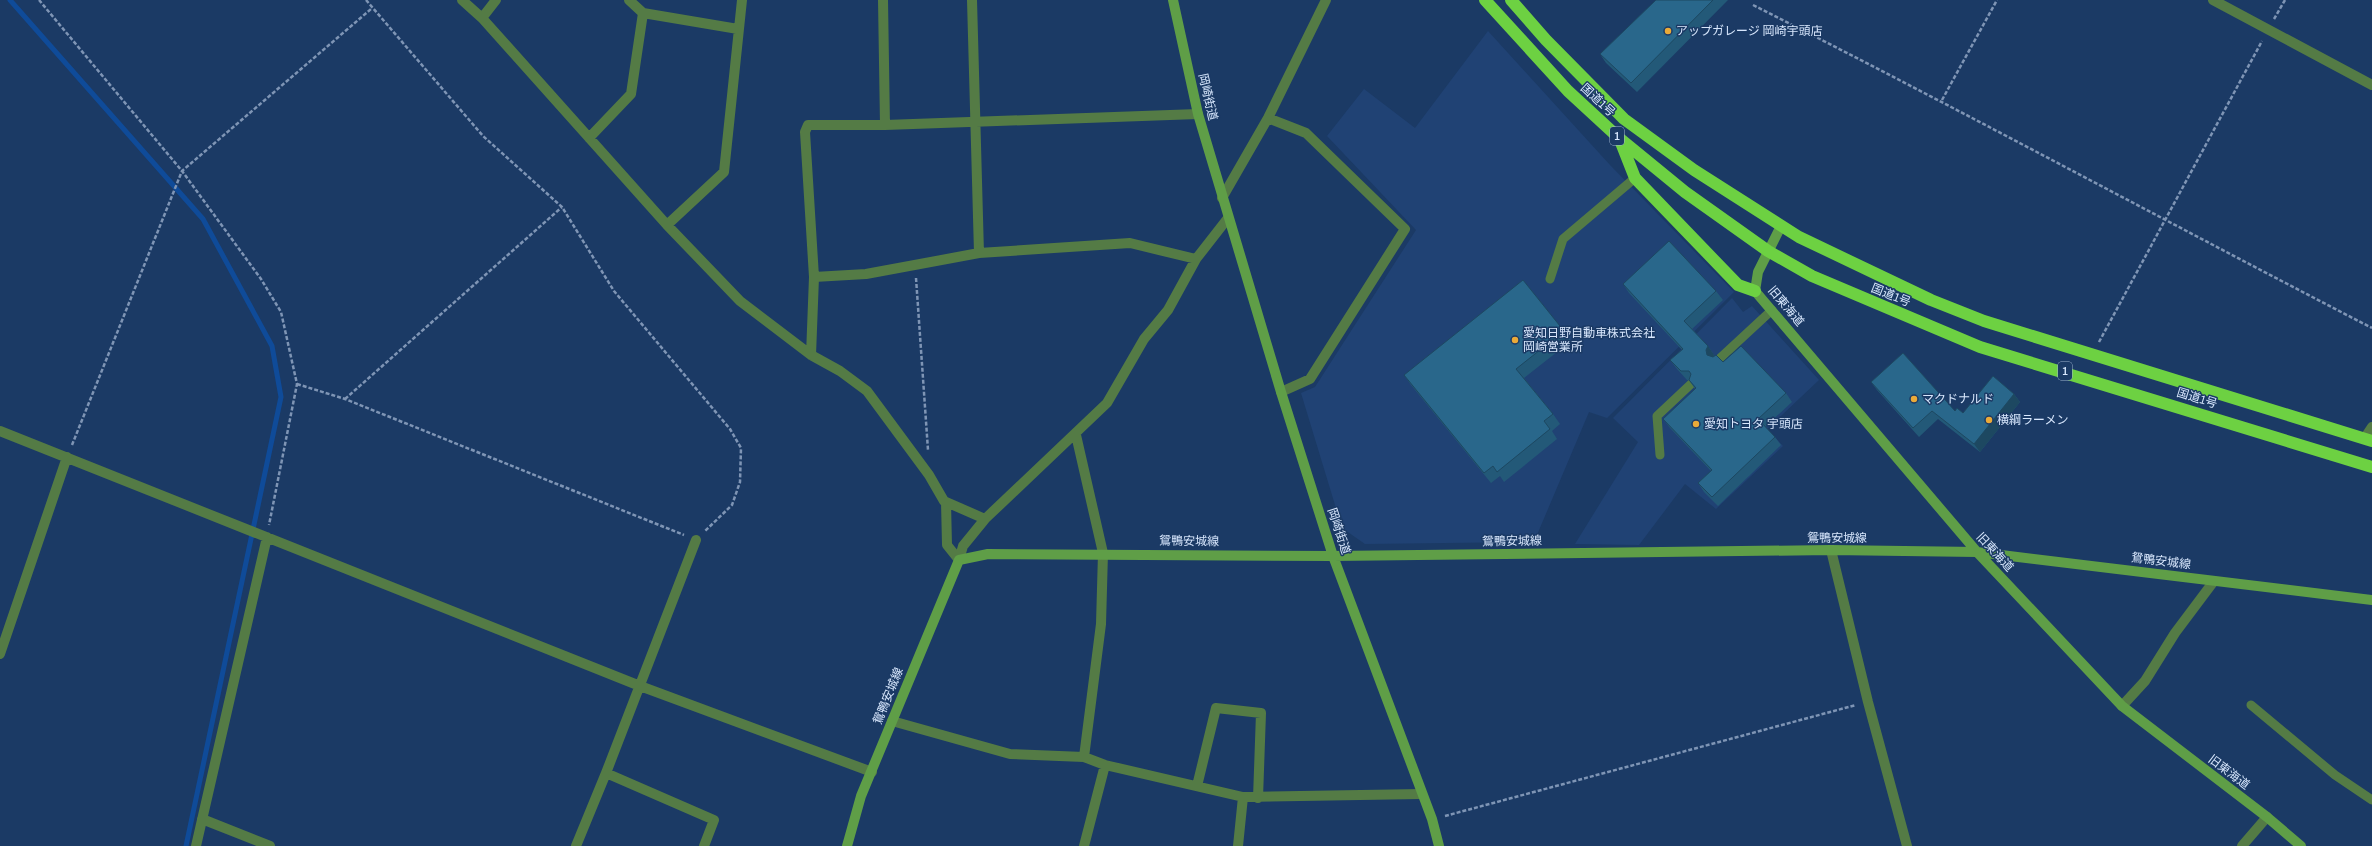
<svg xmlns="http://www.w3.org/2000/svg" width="2372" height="846" font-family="'Archivo Narrow','Noto Sans JP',sans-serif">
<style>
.built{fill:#204274}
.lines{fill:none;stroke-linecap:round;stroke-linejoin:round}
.stream{stroke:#0f4b99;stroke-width:5}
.path{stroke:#7f95b5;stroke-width:2.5;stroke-dasharray:4 2;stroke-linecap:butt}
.lane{stroke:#547b45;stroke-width:9}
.street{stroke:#547b45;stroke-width:10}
.secondary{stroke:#5f9e47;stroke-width:10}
.highway{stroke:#6dd142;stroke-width:12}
.wall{fill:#235978}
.shaded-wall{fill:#1d4861}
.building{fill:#29678b;stroke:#1d4861}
.poi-dot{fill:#eaaa38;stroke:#1b3a65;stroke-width:1.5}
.labels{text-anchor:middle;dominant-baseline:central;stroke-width:3;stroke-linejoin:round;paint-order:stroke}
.shield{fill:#1b3a65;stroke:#9fb3cf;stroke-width:1}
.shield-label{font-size:11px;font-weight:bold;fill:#d8e7fd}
.poi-label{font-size:12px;fill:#d8e7fd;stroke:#1b3a65;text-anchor:start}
.street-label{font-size:12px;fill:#d8e7fd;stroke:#1b3a65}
</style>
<rect width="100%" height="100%" fill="#1b3a65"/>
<!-- built -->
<path class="built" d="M 1488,31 L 1610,165 L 1734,292 L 1607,418 L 1589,412 L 1534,542 L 1365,544 L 1342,528 L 1301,393 L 1315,387 L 1416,230 L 1327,136 L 1364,89 L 1415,128 Z
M 1732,298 L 1743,312 L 1752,306 L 1819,380 L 1767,429 L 1783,446 L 1716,509 L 1685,484 L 1639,545 L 1575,544 L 1638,442 L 1613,418 Z"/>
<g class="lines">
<!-- stream -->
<path class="stream" d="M 10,0 L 203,219 L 272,346 L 281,397 L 186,846"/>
<!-- path -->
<path class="path" d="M 39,0 L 182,171 L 261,279 L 281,312 L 297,384 L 269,525
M 366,0 L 483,136 L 562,207 L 614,291 L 730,429 L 741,448 L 740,482 L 732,505 L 704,532
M 1753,5 C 1961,110 2165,221 2372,328
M 2274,19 L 2285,0
M 1942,100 L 1997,0
M 916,278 L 928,450
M 2099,342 L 2262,41
M 297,384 L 345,399 L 684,535
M 345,399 L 562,207
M 72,445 L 182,171 L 371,9
M 1445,816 L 1856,705"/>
<!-- lane -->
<path class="lane" d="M 1550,279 L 1563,239 L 1635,178
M 1718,360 L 1772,310
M 1660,455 L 1657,416 L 1691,384
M 2251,705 L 2335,775 L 2372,800"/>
<!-- street -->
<path class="street" d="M 462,0 L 482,18 L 667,225 L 740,301 L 811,355 L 840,371 L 867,391 L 929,475 L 944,501 L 985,519
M 629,0 L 643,13 L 738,29
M 883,0 L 885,125
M 972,0 L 979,253
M 2213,0 L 2372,85
M 482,18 L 496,0
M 1268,118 L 1306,133 L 1405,229 L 1310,379 L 1281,392
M 589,138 L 631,94 L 643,13
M 1222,198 L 1268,118 L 1326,0
M 667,225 L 724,172 L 742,0
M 814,277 L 866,274 L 979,253 L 1130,243 L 1196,259
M 811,355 L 814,277 L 805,132 L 808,125 L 885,125 L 1198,114
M 0,431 L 640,686 L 872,772
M 1076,435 L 1103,553 L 1101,624 L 1084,757
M 2364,439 L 2372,427
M 946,502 L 947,545 L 959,560
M 1831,550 L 1868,702 L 1907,846
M 959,560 L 963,546 L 985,519 L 1107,403 L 1144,339 L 1168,310 L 1196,259 L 1228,218
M 0,654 L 67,457
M 2122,706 L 2145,681 L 2175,633 L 2214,581
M 892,721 L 1010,754 L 1084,757 L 1105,765 L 1243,797 L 1421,794
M 606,773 L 714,820 L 704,846
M 1197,786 L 1216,708 L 1261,713 L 1258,798
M 202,819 L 270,846
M 196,846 L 267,537
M 576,846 L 606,773 L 696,540
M 1084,846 L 1105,765
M 1238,846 L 1243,797
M 2242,846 L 2267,817"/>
<!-- secondary -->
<path class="secondary" d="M 1173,0 L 1198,114 L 1281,392 L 1333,556 L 1432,819 L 1439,846
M 1781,226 L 1758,272 L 1755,291 L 1977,552 L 2122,706 L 2267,817 L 2301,846
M 847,846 L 861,796 L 959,560 L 988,554 L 1333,556 L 1831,550 L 1977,552 L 2372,600"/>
<!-- highway -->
<path class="highway" d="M 1485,0 L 1568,91 L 1619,138 L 1685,192 L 1768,251 L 1812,276 L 1980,347 L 2372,467
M 1511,0 L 1546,40 L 1624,119 L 1694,170 L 1799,237 L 1931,300 L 1984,321 L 2372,441
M 1620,140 L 1635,178 L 1738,285 L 1755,291"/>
</g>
<!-- wall -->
<path class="wall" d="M 1656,0 L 1728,0 L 1637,92 L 1606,63 L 1600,54 Z
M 1623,284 L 1716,291 L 1723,300 L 1692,329 L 1708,346 L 1714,355 L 1713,357 L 1723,362 L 1786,393 L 1792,402 L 1765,427 L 1775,437 L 1781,445 L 1718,506 L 1704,492 L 1698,483 L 1711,471 L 1670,428 L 1663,419 L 1695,389 L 1689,380 L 1687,380 L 1677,369 L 1670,360 L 1682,350 L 1629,293 Z
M 1564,331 L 1571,341 L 1524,378 L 1553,414 L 1560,424 L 1552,431 L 1557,439 L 1504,482 L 1500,476 L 1491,483 L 1411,385 L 1404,375 Z
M 1871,382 L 1955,411 L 1963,413 L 2014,394 L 2020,402 L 1980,452 L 1938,419 L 1919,437 L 1877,390 Z"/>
<!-- shaded-wall -->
<path class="shaded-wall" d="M 1708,346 L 1714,355 L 1712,359 L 1707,355 L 1706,350 Z
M 2014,394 L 2020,402 L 1980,452 L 1974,444 Z"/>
<!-- building -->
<path class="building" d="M 1656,0 L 1713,0 L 1631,83 L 1600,54 Z
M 1669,241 L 1716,291 L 1684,321 L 1708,346 L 1706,350 L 1707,355 L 1713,357 L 1716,355 L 1723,362 L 1741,346 L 1786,393 L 1758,419 L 1775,437 L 1712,497 L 1698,483 L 1712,470 L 1663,419 L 1696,388 L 1689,380 L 1691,374 L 1689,371 L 1681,371 L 1670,360 L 1683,349 L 1623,284 Z
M 1523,280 L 1564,331 L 1516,369 L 1553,414 L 1544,421 L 1550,429 L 1497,472 L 1493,466 L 1484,473 L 1404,375 Z
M 1903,353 L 1955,411 L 1957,408 L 1963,413 L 1993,376 L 2014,394 L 1974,444 L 1932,411 L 1913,428 L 1871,382 Z"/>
<!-- markers -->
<g class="poi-dot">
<circle cx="1668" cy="31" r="4"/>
<circle cx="1515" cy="340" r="4"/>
<circle cx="1914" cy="399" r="4"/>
<circle cx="1989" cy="420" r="4"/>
<circle cx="1696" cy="424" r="4"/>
</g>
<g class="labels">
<!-- shield labels -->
<g class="shield">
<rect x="1610" y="127" width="14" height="18" rx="3"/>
<rect x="2058" y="362" width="14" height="18" rx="3"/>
</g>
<g class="shield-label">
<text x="1617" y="136">1</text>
<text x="2065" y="371">1</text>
</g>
<!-- poi labels -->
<g class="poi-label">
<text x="1676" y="31">アップガレージ 岡崎宇頭店</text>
<text x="1523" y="333">愛知日野自動車株式会社<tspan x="1523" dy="14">岡崎営業所</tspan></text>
<text x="1922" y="399">マクドナルド</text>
<text x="1997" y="420">横綱ラーメン</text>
<text x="1704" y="424">愛知トヨタ 宇頭店</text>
</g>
<!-- street labels -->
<g class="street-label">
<text transform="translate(1208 97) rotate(77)">岡崎街道</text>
<text transform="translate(1598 100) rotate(43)">国道1号</text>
<text transform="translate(1891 295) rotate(22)">国道1号</text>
<text transform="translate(1786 306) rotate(50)">旧東海道</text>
<text transform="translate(2197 398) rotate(17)">国道1号</text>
<text transform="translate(1339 531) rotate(72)">岡崎街道</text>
<text x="1837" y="538">鴛鴨安城線</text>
<text transform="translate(1189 541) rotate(1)">鴛鴨安城線</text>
<text transform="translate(1512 541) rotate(-1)">鴛鴨安城線</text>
<text transform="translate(1995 552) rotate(47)">旧東海道</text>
<text transform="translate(2161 561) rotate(7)">鴛鴨安城線</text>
<text transform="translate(888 696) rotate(-68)">鴛鴨安城線</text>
<text transform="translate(2229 772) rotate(37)">旧東海道</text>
</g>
</g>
</svg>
